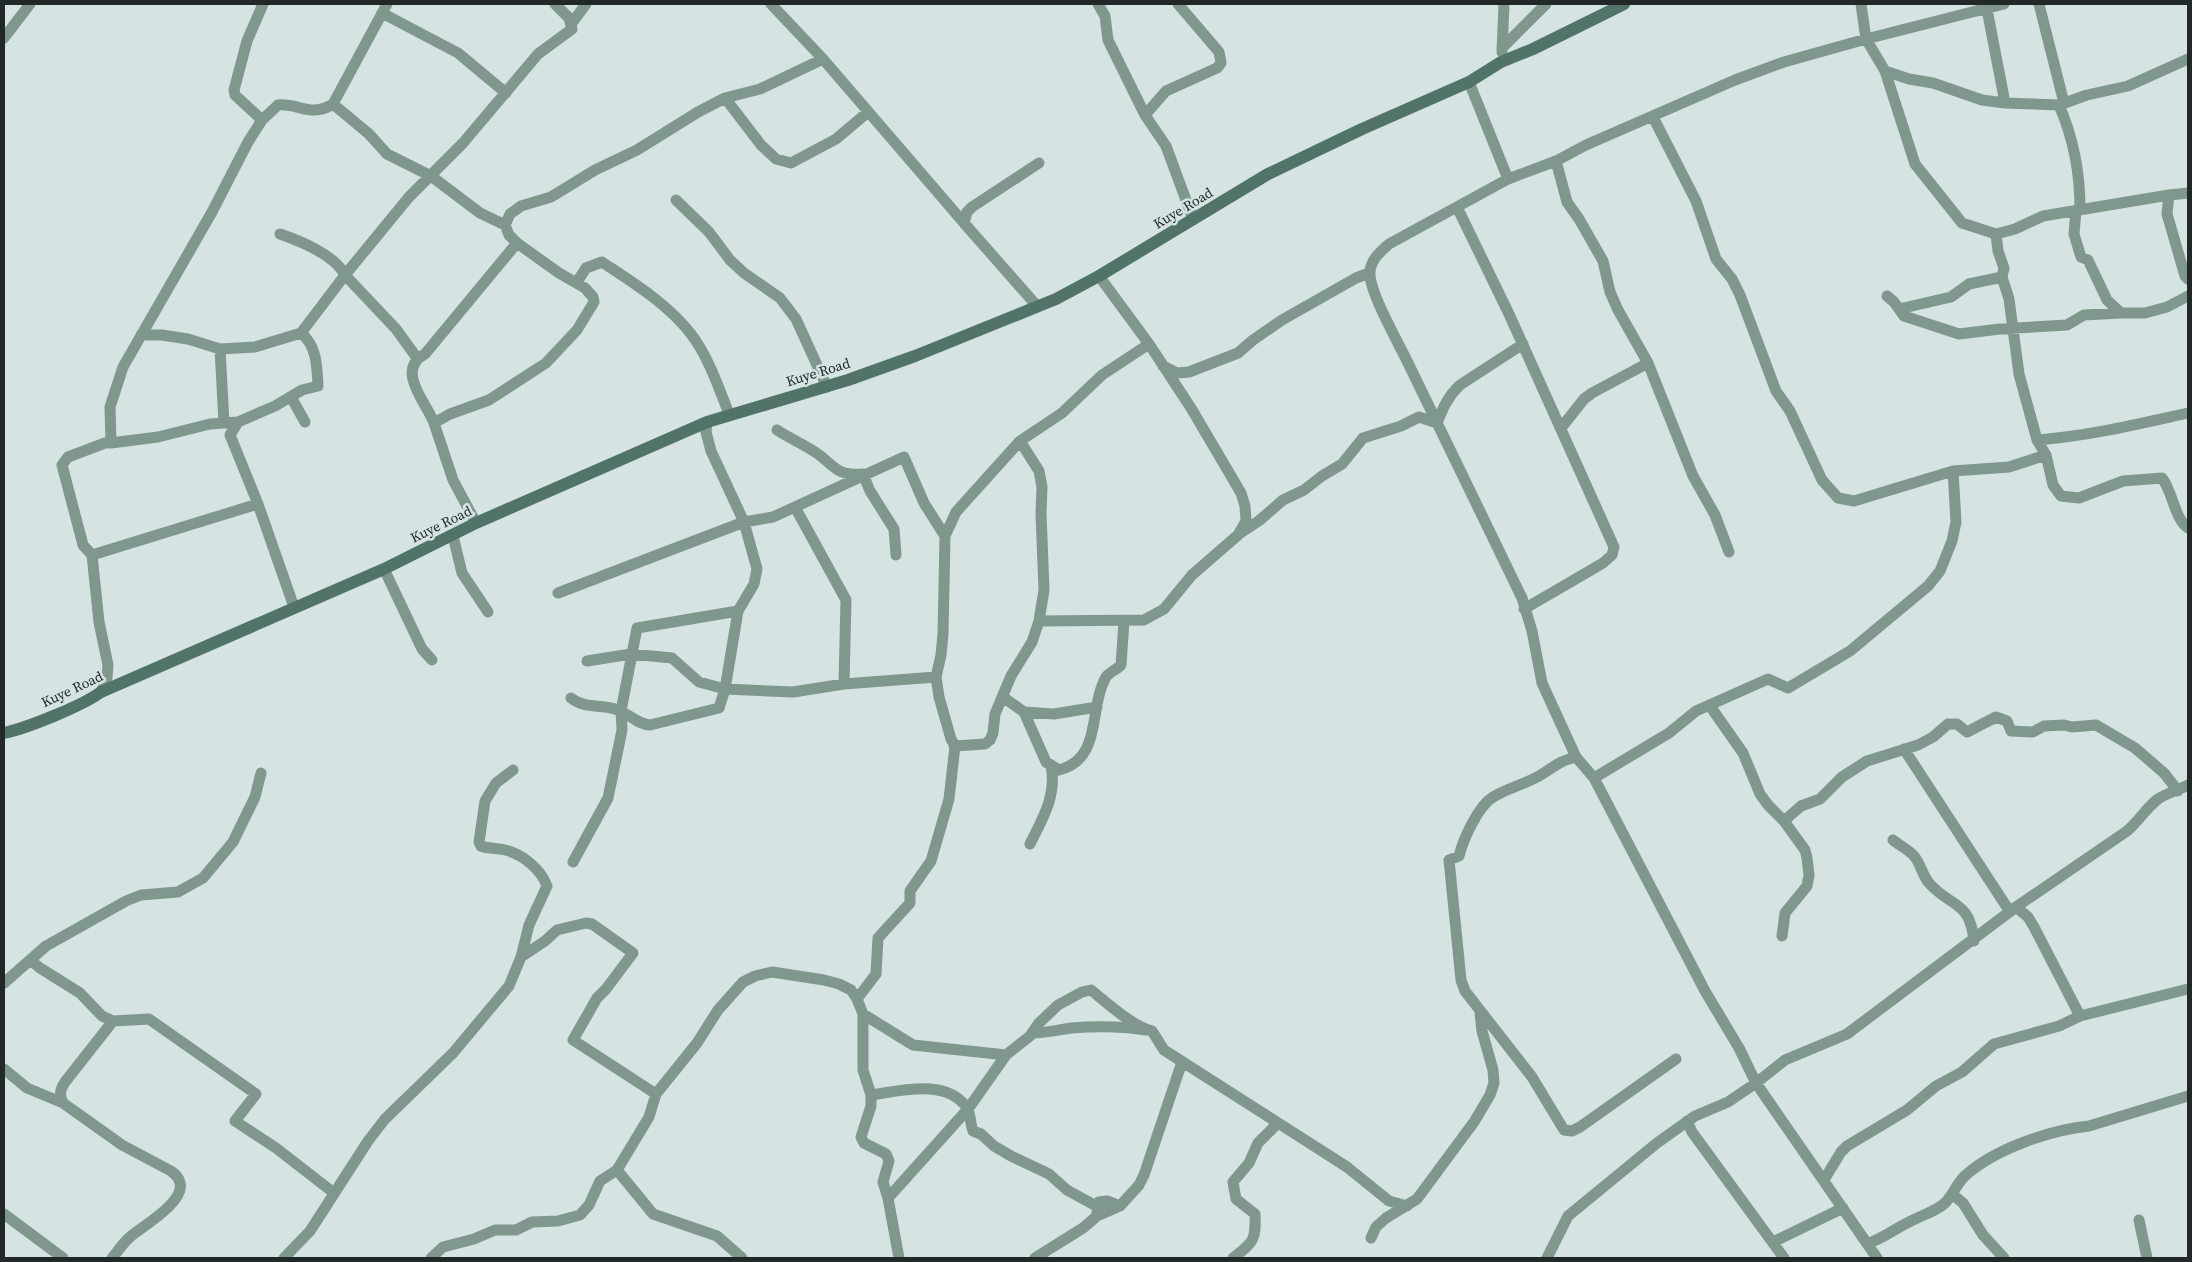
<svg xmlns="http://www.w3.org/2000/svg" width="2192" height="1262" font-family="'Source Serif 4',serif">
<style>
.lines{fill:none;stroke-linecap:round;stroke-linejoin:round}
.street{stroke:#80978e;stroke-width:11}
.secondary{stroke:#527367;stroke-width:12}
.labels{text-anchor:middle;dominant-baseline:central;stroke-width:5;stroke-linejoin:round;paint-order:stroke}
.street-label{font-size:14px;fill:#222727;stroke:#d5e3e3}
</style>
<rect width="100%" height="100%" fill="#d5e3e3"/>
<g class="lines">
<!-- street -->
<path class="street" d="M 771,4 L 823,59 L 964,223
M 1098,4 L 1105,16 L 1108,40 L 1145,115 L 1166,146 L 1193,219
M 1986,4 L 2005,103
M 2039,4 L 2064,103
M 382,13 L 458,53 L 506,93
M 572,23 L 586,4
M 4,38 L 30,4
M 1502,48 L 1546,4
M 1502,52 L 1504,4
M 1885,71 L 1909,79 L 1933,83 L 1982,100 L 2005,103 L 2059,105 L 2087,95 L 2128,86 L 2188,59
M 1469,82 L 1508,179
M 725,98 L 761,145 L 776,159 L 791,163 L 836,139 L 868,112
M 333,104 L 369,134 L 387,154 L 431,176 L 480,213 L 505,225 L 509,235 L 517,243 L 559,273 L 585,288 L 593,297 L 594,302 L 577,330 L 546,363 L 489,400 L 450,414 L 434,423 L 453,480 L 476,523
M 2059,105 C 2073,137 2080,174 2080,209
M 1145,115 L 1166,91 L 1217,68 L 1221,63 L 1219,52 L 1178,4
M 1653,117 L 1696,201 L 1716,259 L 1732,279 L 1740,295 L 1776,391 L 1790,411 L 1822,480 L 1838,498 L 1854,501 L 1953,471 L 2009,467 L 2046,455 L 2037,440 L 2019,374 L 2009,299 L 2002,277 L 2004,268 L 1998,251 L 1996,234 L 1962,223 L 1915,164 L 1885,71 L 1866,39 L 1861,4
M 262,120 L 235,95 L 234,90 L 247,41 L 263,4
M 1556,161 L 1567,202 L 1579,219 L 1603,261 L 1610,292 L 1618,310 L 1648,363 L 1693,476 L 1715,515 L 1729,552
M 2169,195 L 2188,193
M 676,200 L 709,232 L 730,260 L 744,273 L 780,298 L 796,319 L 827,387
M 1457,207 L 1509,314 L 1614,547 L 1612,555 L 1603,563 L 1524,609
M 2076,210 L 2074,234 L 2081,257 L 2088,260 L 2107,300 L 2121,313 L 2145,313 L 2167,307 L 2188,296
M 505,225 L 510,214 L 521,206 L 551,197 L 595,170 L 637,150 L 698,112 L 725,98 L 760,89 L 823,59
M 280,234 C 300,241 334,254 345,275 L 396,329 L 417,358
M 1996,234 L 2015,229 L 2043,216 L 2169,195 L 2167,214 L 2185,276 L 2188,279
M 577,282 L 586,268 L 602,262 C 632,282 668,304 691,334 C 708,356 719,388 729,414
M 1887,296 L 1894,302 L 1904,316 L 1959,334 L 2000,329 L 2067,325 L 2084,315 L 2121,313
M 1037,306 L 964,223 L 967,212 L 972,207 L 1039,163
M 1899,309 L 1951,297 L 1969,284 L 2002,277
M 141,335 L 162,335 L 188,339 L 220,349 L 255,347 L 301,333 L 345,275 L 409,197 L 463,143 L 538,54 L 572,29 L 569,18 L 555,4
M 220,349 L 224,423
M 1163,366 L 1177,373 L 1189,372 L 1238,353 L 1253,340 L 1282,320 L 1356,278 L 1369,273
M 291,397 L 305,422
M 238,422 L 230,435 L 258,504 L 294,607
M 434,423 C 426,402 395,370 425,354 L 517,243
M 1561,428 L 1584,399 L 1592,393 L 1648,363
M 777,430 C 789,438 803,444 815,452 C 835,465 834,476 863,474 L 870,491 L 894,529 L 896,555
M 2037,440 C 2089,436 2138,424 2188,413
M 111,443 L 158,437 L 210,424 L 238,422 L 275,406 L 302,390 L 318,386 C 317,366 317,346 301,333
M 2046,455 L 2053,485 L 2061,496 L 2079,498 L 2123,481 L 2162,478 C 2173,492 2174,518 2188,528
M 795,507 L 846,600 L 844,684
M 1239,534 L 1260,520 L 1283,500 L 1304,490 L 1322,476 L 1342,464 L 1363,438 L 1401,426 L 1419,417 L 1437,423 C 1443,408 1448,396 1460,385 L 1523,344
M 453,536 L 462,573 L 488,612
M 92,555 L 258,504
M 384,569 L 422,649 L 432,660
M 558,593 L 744,522 L 773,517 L 904,457 L 924,503 L 945,536
M 1039,621 L 1144,620 L 1164,609 L 1192,575 L 1238,535 L 1246,521 L 1245,506 L 1241,493 L 1191,408 L 1149,344 L 1099,276
M 587,661 L 631,654 L 672,658 L 699,682 L 725,689 L 793,692 L 844,684 L 936,677
M 101,692 L 107,678 L 108,665 L 99,622 L 92,555 L 83,545 L 62,465 L 68,457 L 105,443 L 111,443 L 110,407 L 123,367 L 212,212 L 248,142 L 262,120 L 278,105 C 299,103 311,118 333,104 L 387,4
M 1003,697 L 1024,712 L 1046,762 L 1059,770 C 1103,759 1088,709 1106,677 C 1109,673 1117,669 1121,665 L 1124,621
M 571,698 C 585,709 599,704 615,709 C 629,713 636,724 650,725 L 719,708 L 725,689 L 738,611 L 754,584 L 757,569 L 744,522 L 711,451 L 706,432 L 707,422
M 1710,706 L 1743,753 L 1760,794 L 1768,805 L 1784,821 L 1805,850 L 1807,858 L 1809,875 L 1807,886 L 1785,913 L 1782,936
M 1024,712 L 1054,714 L 1097,707
M 954,746 L 985,744 L 990,740 L 993,733 L 995,714 L 1011,676 L 1032,642 L 1039,621 L 1044,590 L 1041,514 L 1042,487 L 1039,471 L 1020,441
M 1904,749 L 2010,912
M 1576,757 C 1556,762 1555,767 1539,776 C 1525,784 1508,788 1493,797 C 1478,806 1463,840 1459,856 L 1449,860 L 1461,980 L 1465,991 L 1532,1077 L 1564,1130 L 1572,1131 L 1580,1127 L 1676,1059
M 1594,778 L 1669,733 L 1696,711 L 1768,679 L 1788,688 L 1850,651 L 1928,586 L 1940,571 L 1952,541 L 1956,522 L 1953,471
M 1784,821 L 1801,806 L 1820,799 L 1842,777 L 1867,761 L 1918,745 L 1933,737 L 1948,724 L 1957,724 L 1967,732 L 1996,717 L 2007,721 L 2011,731 L 2033,732 L 2044,726 L 2064,725 L 2072,727 L 2096,725 L 2135,748 L 2164,773 L 2178,791
M 1893,840 C 1899,845 1909,850 1914,856 C 1921,864 1922,875 1929,883 C 1951,908 1970,900 1974,941
M 1030,844 C 1043,818 1057,795 1051,766
M 573,862 L 608,798 L 622,730 L 621,711 L 637,628 L 738,611
M 2016,907 L 2028,917 L 2034,927 L 2080,1016
M 521,957 L 545,941 L 557,930 L 586,923 L 592,924 L 633,953 L 606,989 L 597,998 L 573,1040 L 656,1094
M 30,960 L 40,968 L 80,993 L 102,1016 L 113,1021 L 149,1019 L 256,1094 L 235,1121 L 276,1148 L 334,1193
M 4,983 L 46,946 L 126,901 L 141,895 L 178,892 L 203,878 L 233,842 L 255,797 L 261,773
M 857,999 L 876,974 L 878,938 L 910,903 L 910,891 L 931,861 L 949,799 L 955,746 L 951,739 L 939,697 L 936,677 L 941,655 L 943,634 L 945,536 L 956,512 L 1020,441 L 1062,413 L 1102,375 L 1149,344
M 863,1014 L 913,1045 L 1006,1055
M 1032,1033 C 1046,1033 1058,1030 1071,1028 C 1095,1026 1121,1026 1145,1030
M 4,1069 L 27,1088 L 63,1103
M 871,1095 C 900,1091 947,1078 967,1108 C 971,1114 970,1124 973,1131 L 981,1134 L 994,1146 L 1011,1156 L 1049,1174 L 1067,1190 L 1098,1207
M 1687,1121 L 1692,1132 L 1784,1258
M 617,1170 L 649,1117 L 656,1094 L 697,1043 L 718,1010 L 743,982 L 755,976 L 772,972 L 824,980 L 839,984 L 851,990 L 857,999 L 863,1014 L 863,1070 L 871,1095 L 871,1106 L 861,1137 L 864,1143 L 886,1154 L 889,1161 L 883,1182 L 888,1198 L 899,1258
M 1824,1180 L 1841,1152 L 1847,1146 L 1907,1110 L 1936,1086 L 1962,1072 L 1994,1044 L 2059,1026 L 2080,1016 L 2188,989
M 1952,1194 L 1963,1203 L 1983,1235 L 2004,1258
M 888,1198 L 968,1109 L 1006,1055 L 1030,1036 L 1039,1023 L 1058,1005 L 1082,992 L 1091,990 C 1107,1003 1132,1026 1152,1031 L 1164,1050 L 1347,1167 L 1389,1201 L 1407,1206
M 1097,1213 L 1099,1202 L 1107,1201 L 1120,1206
M 4,1214 L 63,1258
M 2139,1220 L 2147,1258
M 1371,1238 L 1376,1227 L 1386,1218 L 1417,1199 L 1474,1122 L 1490,1095 L 1494,1083 L 1493,1070 L 1482,1031 L 1480,1012
M 1773,1242 L 1843,1208
M 1867,1244 C 1884,1238 1896,1228 1911,1221 C 1922,1215 1937,1211 1945,1203 C 1953,1195 1958,1181 1966,1175 C 1995,1149 2050,1130 2089,1126 L 2188,1096
M 112,1258 C 118,1251 123,1243 130,1237 C 143,1226 185,1202 180,1183 C 179,1177 175,1174 171,1171 L 122,1145 L 63,1103 C 59,1094 60,1090 65,1082 L 113,1021
M 284,1258 L 310,1231 L 368,1141 L 385,1119 L 453,1053 L 509,986 L 521,957 L 529,925 L 547,886 C 541,869 522,854 505,850 C 496,848 489,849 481,846 L 479,842 L 485,801 L 496,783 L 513,770
M 431,1258 L 443,1247 L 474,1239 L 495,1230 L 516,1230 L 532,1222 L 558,1221 L 580,1215 L 589,1205 L 600,1181 L 617,1170 L 653,1214 L 717,1236 L 742,1258
M 1035,1258 L 1083,1228 L 1097,1216 L 1120,1206 L 1139,1185 L 1144,1175 L 1182,1062
M 1233,1258 C 1254,1242 1256,1240 1255,1214 L 1236,1199 L 1233,1182 L 1249,1163 L 1258,1143 L 1277,1124
M 1547,1258 L 1568,1216 L 1657,1143 L 1695,1116 L 1728,1102 L 1756,1083 L 1785,1060 L 1847,1034 L 2016,907 L 2127,831 C 2139,821 2146,808 2158,799 C 2167,793 2179,790 2188,785
M 1877,1258 L 1756,1083 L 1739,1048 L 1705,991 L 1594,778 L 1576,757 L 1542,683 L 1532,631 L 1522,598 C 1484,520 1447,442 1409,365 C 1399,344 1371,295 1370,275 C 1369,261 1380,252 1389,244 L 1508,179 L 1556,161 L 1586,145 L 1735,80 L 1784,62 L 1866,39 L 2004,4"/>
<!-- secondary -->
<path class="secondary" d="M 4,733 C 27,728 82,706 101,692 L 384,569 L 476,523 L 707,422 L 848,380 L 915,356 L 1056,299 L 1099,276 L 1268,174 L 1362,129 L 1469,82 L 1501,62 L 1533,49 L 1624,4"/>
</g>
<g class="labels">
<!-- street labels -->
<g class="street-label">
<text transform="translate(1183 208) rotate(-31)">Kuye Road</text>
<text transform="translate(818 372) rotate(-17)">Kuye Road</text>
<text transform="translate(441 524) rotate(-26)">Kuye Road</text>
<text transform="translate(72 689) rotate(-25)">Kuye Road</text>
</g>
</g>
<!-- border -->
<rect width="2192" height="1262" fill="none" stroke="#222727" stroke-width="10"/>
</svg>
